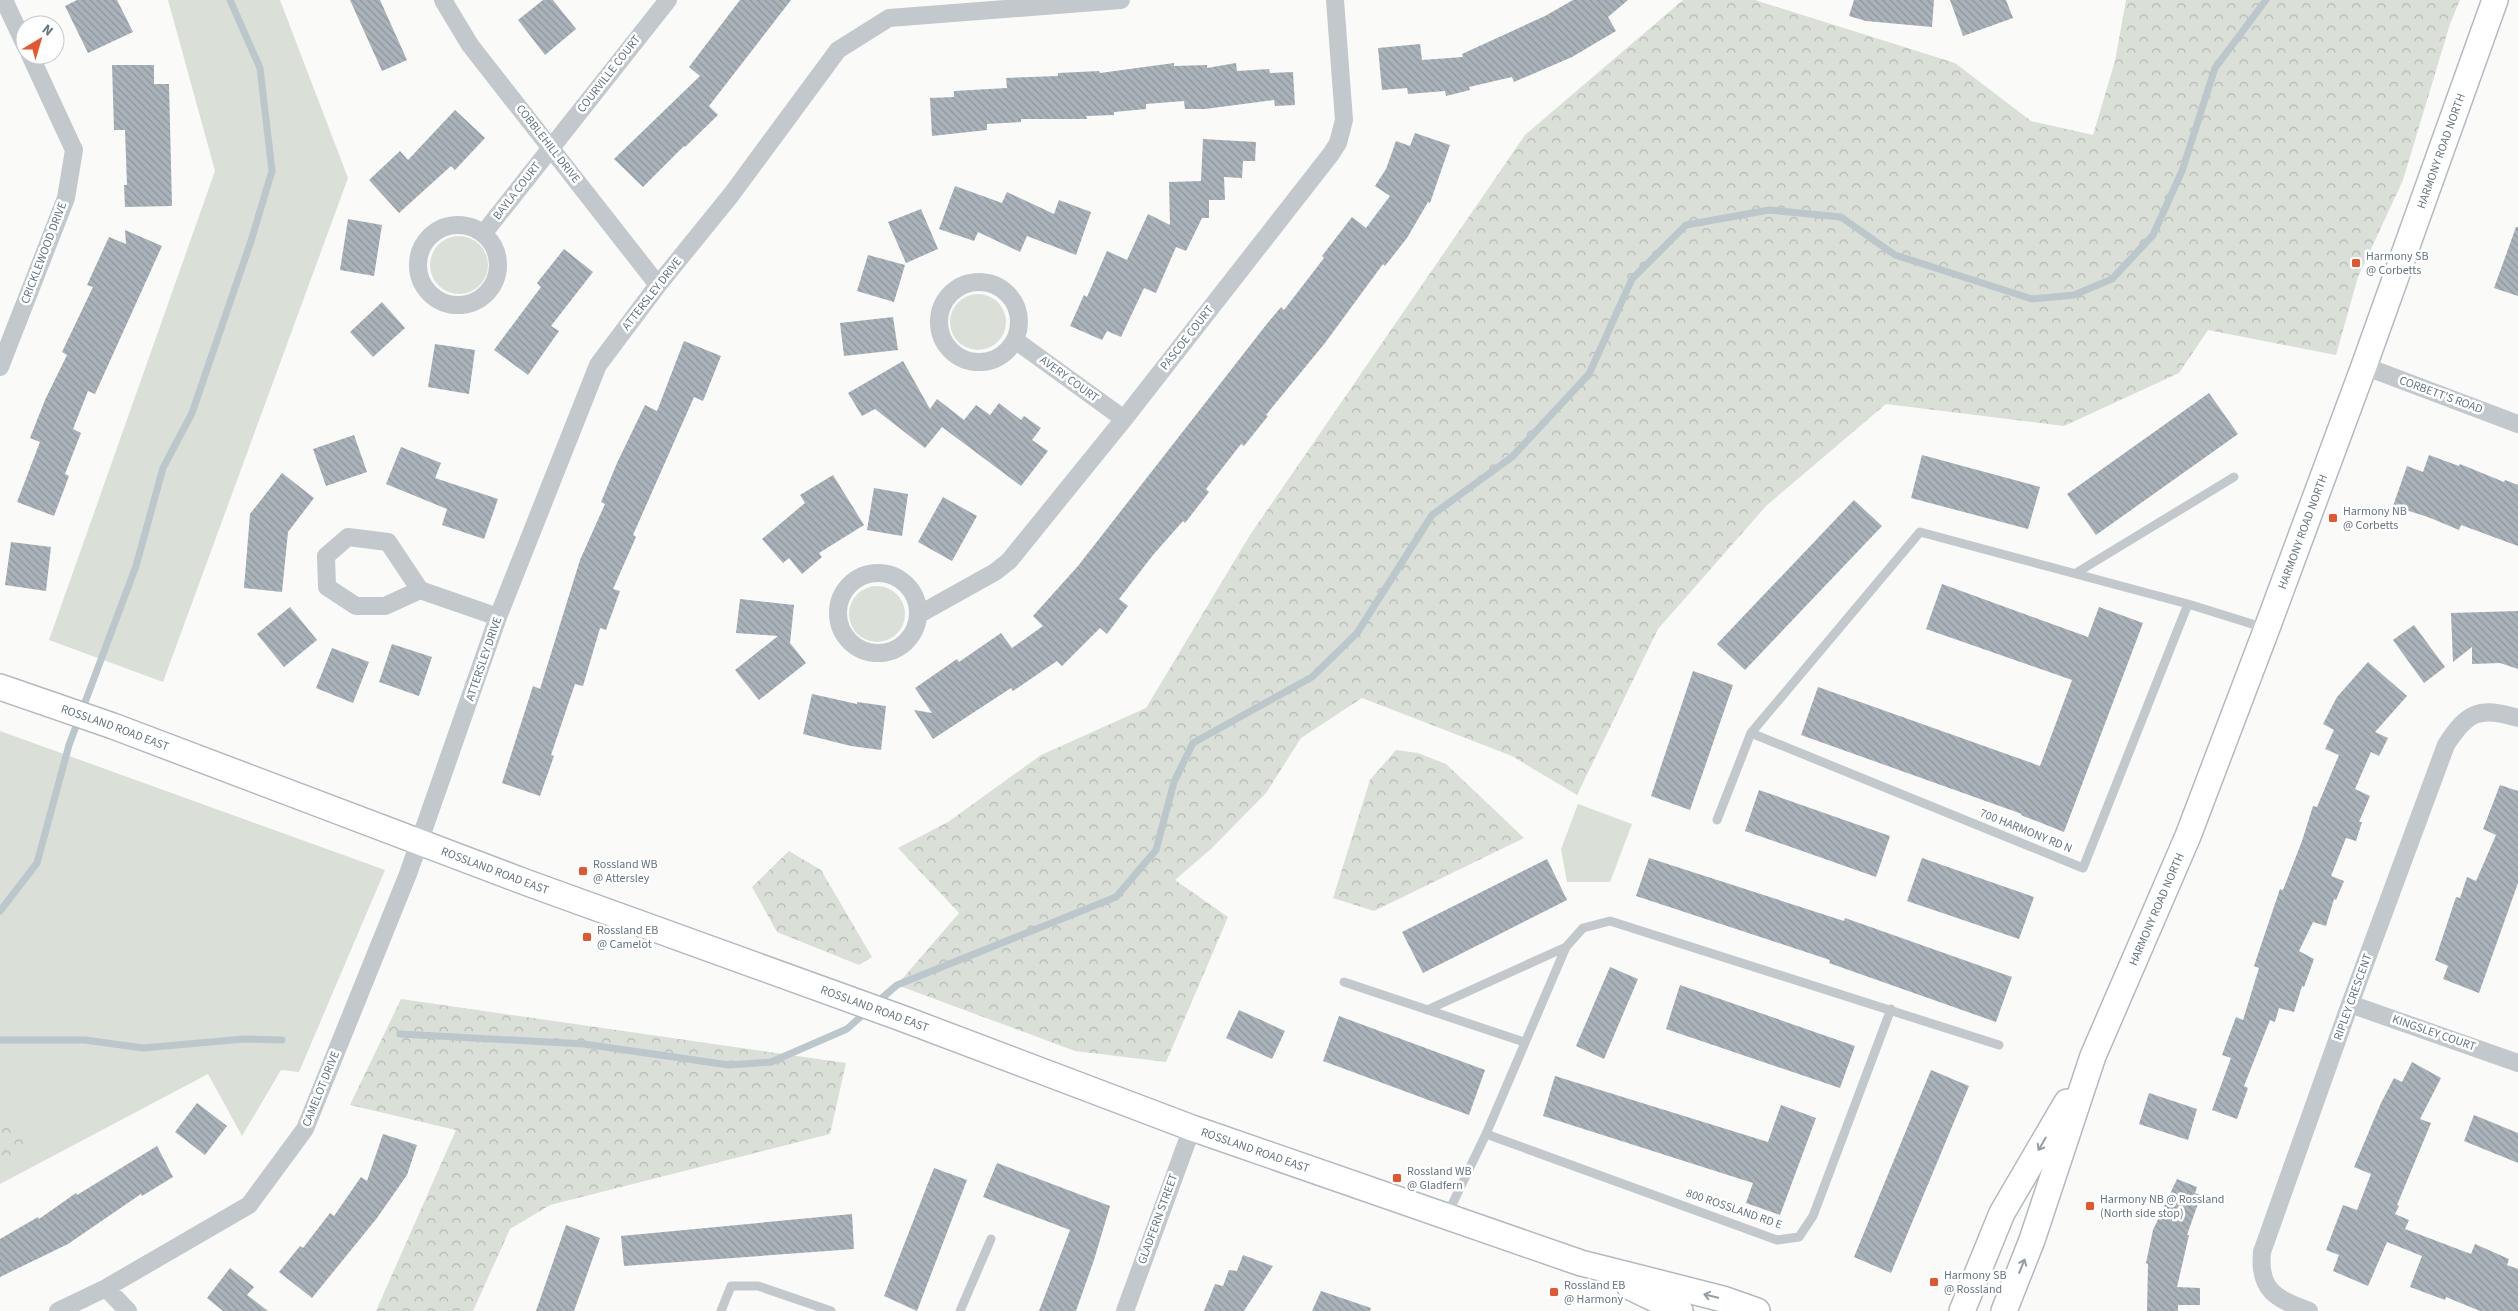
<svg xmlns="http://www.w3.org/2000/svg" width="2518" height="1311" font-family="'Source Sans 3',sans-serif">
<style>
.green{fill:#dadfd7}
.forest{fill:url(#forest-crowns)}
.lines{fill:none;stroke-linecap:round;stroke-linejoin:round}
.stream{stroke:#bbc7cb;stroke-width:7}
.building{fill:url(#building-back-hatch)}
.secondary-casing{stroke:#b3babf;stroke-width:28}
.service{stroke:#c3c8cc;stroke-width:9}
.minor{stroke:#c3c8cc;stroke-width:18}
.secondary{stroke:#fff;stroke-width:25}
.oneway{stroke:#939fa8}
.poi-dot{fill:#e4572e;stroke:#fff;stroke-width:2}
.labels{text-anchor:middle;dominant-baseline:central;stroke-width:5;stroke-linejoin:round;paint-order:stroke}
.street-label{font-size:12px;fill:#657683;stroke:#fff}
.poi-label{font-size:12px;fill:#657683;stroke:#fff;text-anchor:start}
</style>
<defs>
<pattern id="forest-crowns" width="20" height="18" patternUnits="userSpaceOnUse" patternTransform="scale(1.25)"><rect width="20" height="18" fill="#dadfd7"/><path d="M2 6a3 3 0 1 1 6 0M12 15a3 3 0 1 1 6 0" fill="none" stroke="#b4b9b4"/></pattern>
<pattern id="building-back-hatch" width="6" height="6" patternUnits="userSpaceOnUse" patternTransform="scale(1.25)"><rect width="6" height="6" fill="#aab3b9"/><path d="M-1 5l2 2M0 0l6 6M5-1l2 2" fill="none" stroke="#8e969c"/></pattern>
</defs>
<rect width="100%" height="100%" fill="#fafaf8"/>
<!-- green -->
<path class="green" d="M 168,0 L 280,0 L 348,178 L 163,682 L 49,640 L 215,171 Z
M430 265a29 29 0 1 1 58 0a29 29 0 1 1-58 0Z
M950 322a28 28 0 1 1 56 0a28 28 0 1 1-56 0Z
M849 614a28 28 0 1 1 56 0a28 28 0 1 1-56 0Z
M 0,731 L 385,870 L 299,1072 L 281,1070 L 242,1136 L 208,1074 L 0,1184 Z
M 1578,804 L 1632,824 L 1610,882 L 1567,882 L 1561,849 Z"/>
<!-- forest -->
<path class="forest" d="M 1683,0 L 1755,0 L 1955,63 L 2031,121 L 2093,135 L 2115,61 L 2126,0 L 2460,0 L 2450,24 L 2403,180 L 2358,277 L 2336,355 L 2208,330 L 2179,373 L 2064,426 L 1886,404 L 1766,506 L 1658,629 L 1577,795 L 1512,756 L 1362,698 L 1301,738 L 1266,793 L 1212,848 L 1175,880 L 1228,917 L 1166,1062 L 1075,1051 L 897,985 L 959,913 L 898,848 L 948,822 L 1041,755 L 1146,708 L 1250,535 L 1525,135 Z
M 1396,750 L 1418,753 L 1446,764 L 1524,838 L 1374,911 L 1333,898 L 1370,780 Z
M 789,851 L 821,870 L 872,957 L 859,965 L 777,932 L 752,887 Z
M 401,999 L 846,1063 L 830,1134 L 550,1205 L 510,1229 L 473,1311 L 376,1311 L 456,1130 L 350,1105 Z
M 0,1118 L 35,1142 L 0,1164 Z"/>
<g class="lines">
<!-- stream -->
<path class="stream" d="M 0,911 L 37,863 L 69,745 L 136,566 L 163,468 L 192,413 L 251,241 L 272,171 L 260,68 L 230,0
M 875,1004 L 897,985 L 1116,897 L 1156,850 L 1174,782 L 1193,743 L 1312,677 L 1357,633 L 1432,515 L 1512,457 L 1589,374 L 1632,279 L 1686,225 L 1769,210 L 1841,217 L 1895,255 L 2032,299 L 2074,295 L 2112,279 L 2153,235 L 2182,171 L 2215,68 L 2266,0
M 400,1034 L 584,1044 L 729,1065 L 771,1062 L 847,1029 L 867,1011
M 0,1040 L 85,1040 L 143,1048 L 244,1039 L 282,1040"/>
</g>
<!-- building -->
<path class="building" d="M 77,0 L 117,0 L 133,32 L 88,53 L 65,6 Z
M 350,0 L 380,0 L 407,60 L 382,71 Z
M 543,0 L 553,0 L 576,29 L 545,55 L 518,20 Z
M 740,0 L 791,0 L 709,106 L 718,115 L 685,147 L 684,146 L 643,187 L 614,159 L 700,76 L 689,67 Z
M 1573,0 L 1628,0 L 1608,17 L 1616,31 L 1572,57 L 1514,82 L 1512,77 L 1469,87 L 1470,90 L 1446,96 L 1445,91 L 1408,94 L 1407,88 L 1382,90 L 1378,48 L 1420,44 L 1422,60 L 1463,57 L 1462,54 L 1545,16 Z
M 1854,0 L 1934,0 L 1932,27 L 1866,21 L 1849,16 Z
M 1950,0 L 2006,0 L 2013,18 L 1963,36 Z
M 1174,63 L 1174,66 L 1207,65 L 1207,68 L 1236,63 L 1237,71 L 1269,69 L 1270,73 L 1293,72 L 1295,105 L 1275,106 L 1274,100 L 1205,109 L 1185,109 L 1184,101 L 1146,104 L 1146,109 L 1114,112 L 1114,115 L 1086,116 L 1087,119 L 1021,119 L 1021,122 L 987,124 L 987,130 L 932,136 L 930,98 L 954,97 L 954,91 L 1007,88 L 1006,78 L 1058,76 L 1058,73 L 1099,71 L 1100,73 Z
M 112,65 L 154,65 L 154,84 L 169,84 L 172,206 L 125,207 L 124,185 L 127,185 L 125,130 L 114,130 Z
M 455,110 L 485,138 L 455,170 L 451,166 L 399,213 L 369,180 L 400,151 L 408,160 Z
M 1415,133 L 1450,145 L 1430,203 L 1428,202 L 1407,238 L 1385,266 L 1383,264 L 1325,343 L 1266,415 L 1268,416 L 1244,446 L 1241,444 L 1206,489 L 1209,492 L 1185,523 L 1183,521 L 1153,555 L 1119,599 L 1128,606 L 1107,634 L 1100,628 L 1062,666 L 1057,661 L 1013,691 L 1011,688 L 933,739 L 914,710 L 932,713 L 915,688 L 957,659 L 959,662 L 1001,633 L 1012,648 L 1043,626 L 1033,616 L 1078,566 L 1266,325 L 1281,307 L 1284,310 L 1324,258 L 1322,256 L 1352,217 L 1366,228 L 1390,196 L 1375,186 L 1386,169 L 1396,141 L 1410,146 Z
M 1203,139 L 1256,142 L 1255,161 L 1243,161 L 1242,178 L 1224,177 L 1225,200 L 1209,200 L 1209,218 L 1202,218 L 1186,251 L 1176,247 L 1156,293 L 1144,288 L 1121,337 L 1107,331 L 1102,340 L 1070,326 L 1084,295 L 1087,297 L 1107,251 L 1127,260 L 1148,214 L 1170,225 L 1169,182 L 1201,181 Z
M 955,186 L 1002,203 L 1007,192 L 1054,214 L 1059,200 L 1091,212 L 1076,255 L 1027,236 L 1020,252 L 978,232 L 974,241 L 939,229 Z
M 921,209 L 938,249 L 906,263 L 888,222 Z
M 348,219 L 382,225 L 374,276 L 340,270 Z
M 2516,227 L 2518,227 L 2518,296 L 2494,288 Z
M 125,230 L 162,246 L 95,394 L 88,391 L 73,429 L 81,433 L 65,474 L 69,476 L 54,516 L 17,502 L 40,442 L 30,438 L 45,400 L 67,355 L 62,352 L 93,287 L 87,285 L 109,237 L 126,244 Z
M 564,249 L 593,272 L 551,326 L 559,331 L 528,375 L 494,350 L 541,287 L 537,283 Z
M 868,255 L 905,265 L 894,302 L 857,291 Z
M 382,302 L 405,328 L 373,357 L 350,332 Z
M 893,317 L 898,350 L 844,356 L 840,323 Z
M 684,341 L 721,356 L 703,401 L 694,397 L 633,535 L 636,537 L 613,589 L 620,591 L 606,630 L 600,628 L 583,686 L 575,684 L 551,755 L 554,756 L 540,796 L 502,783 L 533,686 L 540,689 L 580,560 L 605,504 L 601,502 L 617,463 L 645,405 L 657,411 Z
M 435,344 L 475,350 L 469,394 L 428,387 Z
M 903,361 L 930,409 L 937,399 L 964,420 L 976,405 L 990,415 L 999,403 L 1021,420 L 1024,416 L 1041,428 L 1032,440 L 1048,451 L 1021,486 L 942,427 L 925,448 L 875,409 L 862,416 L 848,393 Z
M 2209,393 L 2238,434 L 2096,535 L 2067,494 Z
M 354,435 L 367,472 L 326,486 L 313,449 Z
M 401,447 L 441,463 L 435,478 L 498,499 L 484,539 L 442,525 L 447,509 L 386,484 Z
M 1922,455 L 2040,487 L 2028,529 L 1911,498 Z
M 2429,455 L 2459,466 L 2460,464 L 2504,482 L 2505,480 L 2518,485 L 2518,546 L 2461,525 L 2459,530 L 2428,517 L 2393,506 L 2407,466 L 2423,472 Z
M 282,473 L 314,498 L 288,532 L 282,592 L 244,588 L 250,514 Z
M 833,475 L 864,525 L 819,553 L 822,557 L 802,574 L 789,558 L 783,563 L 762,539 L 805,503 L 800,495 Z
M 874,488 L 908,494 L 902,536 L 867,530 Z
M 943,497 L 977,516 L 952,561 L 918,542 Z
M 1854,500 L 1882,526 L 1745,670 L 1717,644 Z
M 11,542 L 51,547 L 46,591 L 5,585 Z
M 1942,584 L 2088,637 L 2099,607 L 2143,623 L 2064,832 L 2021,815 L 2022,814 L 1801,735 L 1818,687 L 2040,766 L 2072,680 L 1926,629 Z
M 740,599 L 794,605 L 790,643 L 806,663 L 759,700 L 735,670 L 778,636 L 736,633 Z
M 290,607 L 317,640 L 284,667 L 257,634 Z
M 2518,611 L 2518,669 L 2500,663 L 2472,664 L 2472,647 L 2453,662 L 2451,613 Z
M 2414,625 L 2445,667 L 2424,683 L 2393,640 Z
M 392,644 L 432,657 L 419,696 L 379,682 Z
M 332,648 L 369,662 L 353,703 L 316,688 Z
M 2368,662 L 2407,696 L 2375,732 L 2388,738 L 2379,756 L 2371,752 L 2355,789 L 2370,796 L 2359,822 L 2362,822 L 2356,841 L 2346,838 L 2331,876 L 2344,881 L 2336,900 L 2334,899 L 2326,926 L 2313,922 L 2299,951 L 2314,959 L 2304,987 L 2302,986 L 2294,1012 L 2279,1008 L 2275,1022 L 2270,1020 L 2244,1086 L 2248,1088 L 2237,1119 L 2212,1110 L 2231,1058 L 2222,1055 L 2236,1017 L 2243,1020 L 2259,968 L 2254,966 L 2280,889 L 2283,890 L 2302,841 L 2313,806 L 2317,807 L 2339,755 L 2325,749 L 2334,730 L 2323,724 L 2337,697 Z
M 1693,671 L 1733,685 L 1690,810 L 1651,796 Z
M 812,694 L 857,704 L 857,702 L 886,706 L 881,750 L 851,746 L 803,734 Z
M 2500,785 L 2518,791 L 2518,883 L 2479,993 L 2443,979 L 2448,966 L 2435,960 L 2456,897 L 2460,898 L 2467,877 L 2476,881 L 2496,835 L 2483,829 Z
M 1759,790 L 1890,836 L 1876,877 L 1745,831 Z
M 1649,858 L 1844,921 L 1845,918 L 2012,977 L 1996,1022 L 1829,963 L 1830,960 L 1636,896 Z
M 1922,858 L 2034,897 L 2019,939 L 1907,901 Z
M 1547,859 L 1567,900 L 1423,973 L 1402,932 Z
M 1610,967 L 1638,979 L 1604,1059 L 1576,1046 Z
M 1680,985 L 1855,1046 L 1840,1088 L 1666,1029 Z
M 1239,1010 L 1285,1031 L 1272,1059 L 1226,1038 Z
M 1339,1016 L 1485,1070 L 1469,1115 L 1323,1061 Z
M 2412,1062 L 2441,1078 L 2420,1119 L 2431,1123 L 2397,1205 L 2399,1206 L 2395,1214 L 2409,1220 L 2405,1229 L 2471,1254 L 2475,1244 L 2509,1259 L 2507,1265 L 2518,1269 L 2518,1311 L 2480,1311 L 2446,1297 L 2445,1300 L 2410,1287 L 2422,1256 L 2387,1242 L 2368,1286 L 2333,1271 L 2339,1255 L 2326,1250 L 2337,1221 L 2343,1205 L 2357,1210 L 2371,1174 L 2354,1167 L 2381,1103 L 2394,1078 L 2402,1082 Z
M 1931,1070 L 1969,1086 L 1891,1273 L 1854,1257 Z
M 1555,1076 L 1768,1142 L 1781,1105 L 1816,1118 L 1780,1215 L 1746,1203 L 1753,1183 L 1543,1116 Z
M 2149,1093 L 2197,1109 L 2188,1140 L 2139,1124 Z
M 197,1103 L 227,1126 L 205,1155 L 175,1132 Z
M 2474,1115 L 2518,1133 L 2518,1163 L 2464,1141 Z
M 383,1134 L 417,1145 L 407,1175 L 377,1218 L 312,1298 L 279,1272 L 300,1246 L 303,1248 L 330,1213 L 334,1216 L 361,1177 L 367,1181 Z
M 157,1146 L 173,1177 L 142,1196 L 141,1194 L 68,1244 L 0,1277 L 0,1239 L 38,1217 L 39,1219 L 76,1193 L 77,1195 Z
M 997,1163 L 1110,1206 L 1094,1260 L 1076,1311 L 1039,1311 L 1070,1230 L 983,1197 Z
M 934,1168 L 967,1180 L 917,1311 L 884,1296 Z
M 2177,1179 L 2197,1187 L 2195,1193 L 2201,1195 L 2187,1235 L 2189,1235 L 2177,1287 L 2200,1288 L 2200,1305 L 2178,1305 L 2178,1311 L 2147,1311 L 2148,1264 L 2146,1263 L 2153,1230 Z
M 852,1214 L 854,1249 L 624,1266 L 621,1236 Z
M 566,1225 L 600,1238 L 574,1311 L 536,1311 Z
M 1243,1255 L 1273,1266 L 1244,1311 L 1204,1311 L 1215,1284 L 1223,1286 L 1229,1270 L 1237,1271 Z
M 230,1268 L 254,1287 L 247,1295 L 268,1311 L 223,1311 L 207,1298 Z
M 1321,1291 L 1371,1308 L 1370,1311 L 1312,1311 Z"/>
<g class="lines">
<defs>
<g id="secondary">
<path id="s1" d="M 0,687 L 113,726 L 525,882 L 904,1019 L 1192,1128 L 1581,1263 L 1723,1299 L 1757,1311"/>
<path d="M 1630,1287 L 1680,1311"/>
<path d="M 1962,1311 L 2002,1213 L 2067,1102"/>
<path id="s2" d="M 2004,1311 L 2032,1240 L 2093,1056 L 2188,836 L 2267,628 L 2364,366 L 2495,0"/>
</g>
</defs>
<!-- secondary casing -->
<use href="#secondary" class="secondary-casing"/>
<!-- service -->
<path class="service" d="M 2076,573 L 2234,477
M 1751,733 L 2083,868 L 2188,604
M 1717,820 L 1751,733 L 1920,532 L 2188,604 L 2265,628
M 1344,982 L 1524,1042
M 1427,1010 L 1566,947
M 1486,1134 L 1777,1240 L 1799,1237 L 1813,1216 L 1891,1009
M 1447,1215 L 1486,1134 L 1566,947 L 1583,928 L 1610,921 L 1999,1045
M 721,1311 L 731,1286 L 758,1286 L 831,1311
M 960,1311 L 991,1239"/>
<!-- minor -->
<path class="minor" d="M 4,0 L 25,45
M 443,0 L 470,45 L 658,285
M418 265a40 40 0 1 1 80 0a40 40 0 1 1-80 0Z
M 483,234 L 668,0
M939 322a40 40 0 1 1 80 0a40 40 0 1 1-80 0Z
M 1015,340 L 1124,419
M 2364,366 L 2518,424
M 0,367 L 66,198 L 74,150 L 30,55
M838 613a40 40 0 1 1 80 0a40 40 0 1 1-80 0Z
M 420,590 L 385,606 L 356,606 L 327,587 L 326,556 L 348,537 L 388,542 L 420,590 L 498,617
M 918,615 L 995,572 L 1009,561 L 1124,419 L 1331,154 L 1338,143 L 1344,120 L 1335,0
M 2350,1004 L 2518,1063
M 106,1288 L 128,1311
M 58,1311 L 106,1288 L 249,1205 L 305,1129 L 408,874 L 498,617 L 598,365 L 658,285 L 731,195 L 838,50 L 889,18 L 1121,0
M 1125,1311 L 1192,1128
M 2309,1311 C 2277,1299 2258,1291 2262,1252 L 2350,1004 L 2446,745 C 2467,712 2479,706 2518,718"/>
<!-- secondary -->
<use href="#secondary" class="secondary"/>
</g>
<!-- one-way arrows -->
<defs><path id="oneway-shaft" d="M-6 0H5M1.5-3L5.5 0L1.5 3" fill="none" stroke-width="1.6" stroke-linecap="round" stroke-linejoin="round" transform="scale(1.25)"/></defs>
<g class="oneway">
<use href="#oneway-shaft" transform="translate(2042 1144) rotate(120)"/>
<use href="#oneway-shaft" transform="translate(2022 1266) rotate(-68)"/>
<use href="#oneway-shaft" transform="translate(1711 1296) rotate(-166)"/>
</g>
<!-- markers -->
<g class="poi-dot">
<rect x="2351" y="258" width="10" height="10" rx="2.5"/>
<rect x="2328" y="513" width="10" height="10" rx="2.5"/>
<rect x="578" y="866" width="10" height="10" rx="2.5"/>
<rect x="582" y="932" width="10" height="10" rx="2.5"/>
<rect x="1392" y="1173" width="10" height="10" rx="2.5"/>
<rect x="2085" y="1201" width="10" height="10" rx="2.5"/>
<rect x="1929" y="1277" width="10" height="10" rx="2.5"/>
<rect x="1549" y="1287" width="10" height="10" rx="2.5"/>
</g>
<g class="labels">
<!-- street labels -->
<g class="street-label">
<text transform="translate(609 74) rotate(-52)">COURVILLE COURT</text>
<text transform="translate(548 144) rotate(52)">COBBLEHILL DRIVE</text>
<text stroke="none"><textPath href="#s2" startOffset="1240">HARMONY ROAD NORTH</textPath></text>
<text transform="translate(517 191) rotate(-52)">BAYLA COURT</text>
<text transform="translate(44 253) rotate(-69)">CRICKLEWOOD DRIVE</text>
<text transform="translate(652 294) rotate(-52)">ATTERSLEY DRIVE</text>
<text transform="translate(1187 338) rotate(-52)">PASCOE COURT</text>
<text transform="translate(1069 379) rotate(36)">AVERY COURT</text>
<text transform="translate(2441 395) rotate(20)">CORBETT'S ROAD</text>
<text stroke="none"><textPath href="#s2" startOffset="835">HARMONY ROAD NORTH</textPath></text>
<text transform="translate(484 659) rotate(-71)">ATTERSLEY DRIVE</text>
<text stroke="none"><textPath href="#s1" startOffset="122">ROSSLAND ROAD EAST</textPath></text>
<text transform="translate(2026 831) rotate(22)">700 HARMONY RD N</text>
<text stroke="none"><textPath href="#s1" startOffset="528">ROSSLAND ROAD EAST</textPath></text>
<text stroke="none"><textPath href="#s2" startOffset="430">HARMONY ROAD NORTH</textPath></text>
<text transform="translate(2353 997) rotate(-70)">RIPLEY CRESCENT</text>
<text stroke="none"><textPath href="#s1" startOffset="932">ROSSLAND ROAD EAST</textPath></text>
<text transform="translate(2434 1033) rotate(19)">KINGSLEY COURT</text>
<text transform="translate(321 1089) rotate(-68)">CAMELOT DRIVE</text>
<text stroke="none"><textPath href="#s1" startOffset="1338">ROSSLAND ROAD EAST</textPath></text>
<text transform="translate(1734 1209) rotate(19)">800 ROSSLAND RD E</text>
<text transform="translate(1158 1219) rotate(-70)">GLADFERN STREET</text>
</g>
<!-- poi labels -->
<g class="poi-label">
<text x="2366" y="256">Harmony SB<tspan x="2366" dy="14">@ Corbetts</tspan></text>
<text x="2343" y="511">Harmony NB<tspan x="2343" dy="14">@ Corbetts</tspan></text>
<text x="593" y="864">Rossland WB<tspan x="593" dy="14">@ Attersley</tspan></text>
<text x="597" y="930">Rossland EB<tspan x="597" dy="14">@ Camelot</tspan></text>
<text x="1407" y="1171">Rossland WB<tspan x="1407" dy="14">@ Gladfern</tspan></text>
<text x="2100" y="1199">Harmony NB @ Rossland<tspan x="2100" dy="14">(North side stop)</tspan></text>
<text x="1944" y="1275">Harmony SB<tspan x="1944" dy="14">@ Rossland</tspan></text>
<text x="1564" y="1285">Rossland EB<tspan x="1564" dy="14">@ Harmony</tspan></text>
</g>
</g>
<!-- north arrow -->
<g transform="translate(40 40) rotate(38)"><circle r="24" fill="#ffffff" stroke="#c1c8cd"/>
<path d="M0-4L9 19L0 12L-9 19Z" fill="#e4572e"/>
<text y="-8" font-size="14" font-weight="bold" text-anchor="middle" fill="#657683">N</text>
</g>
</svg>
